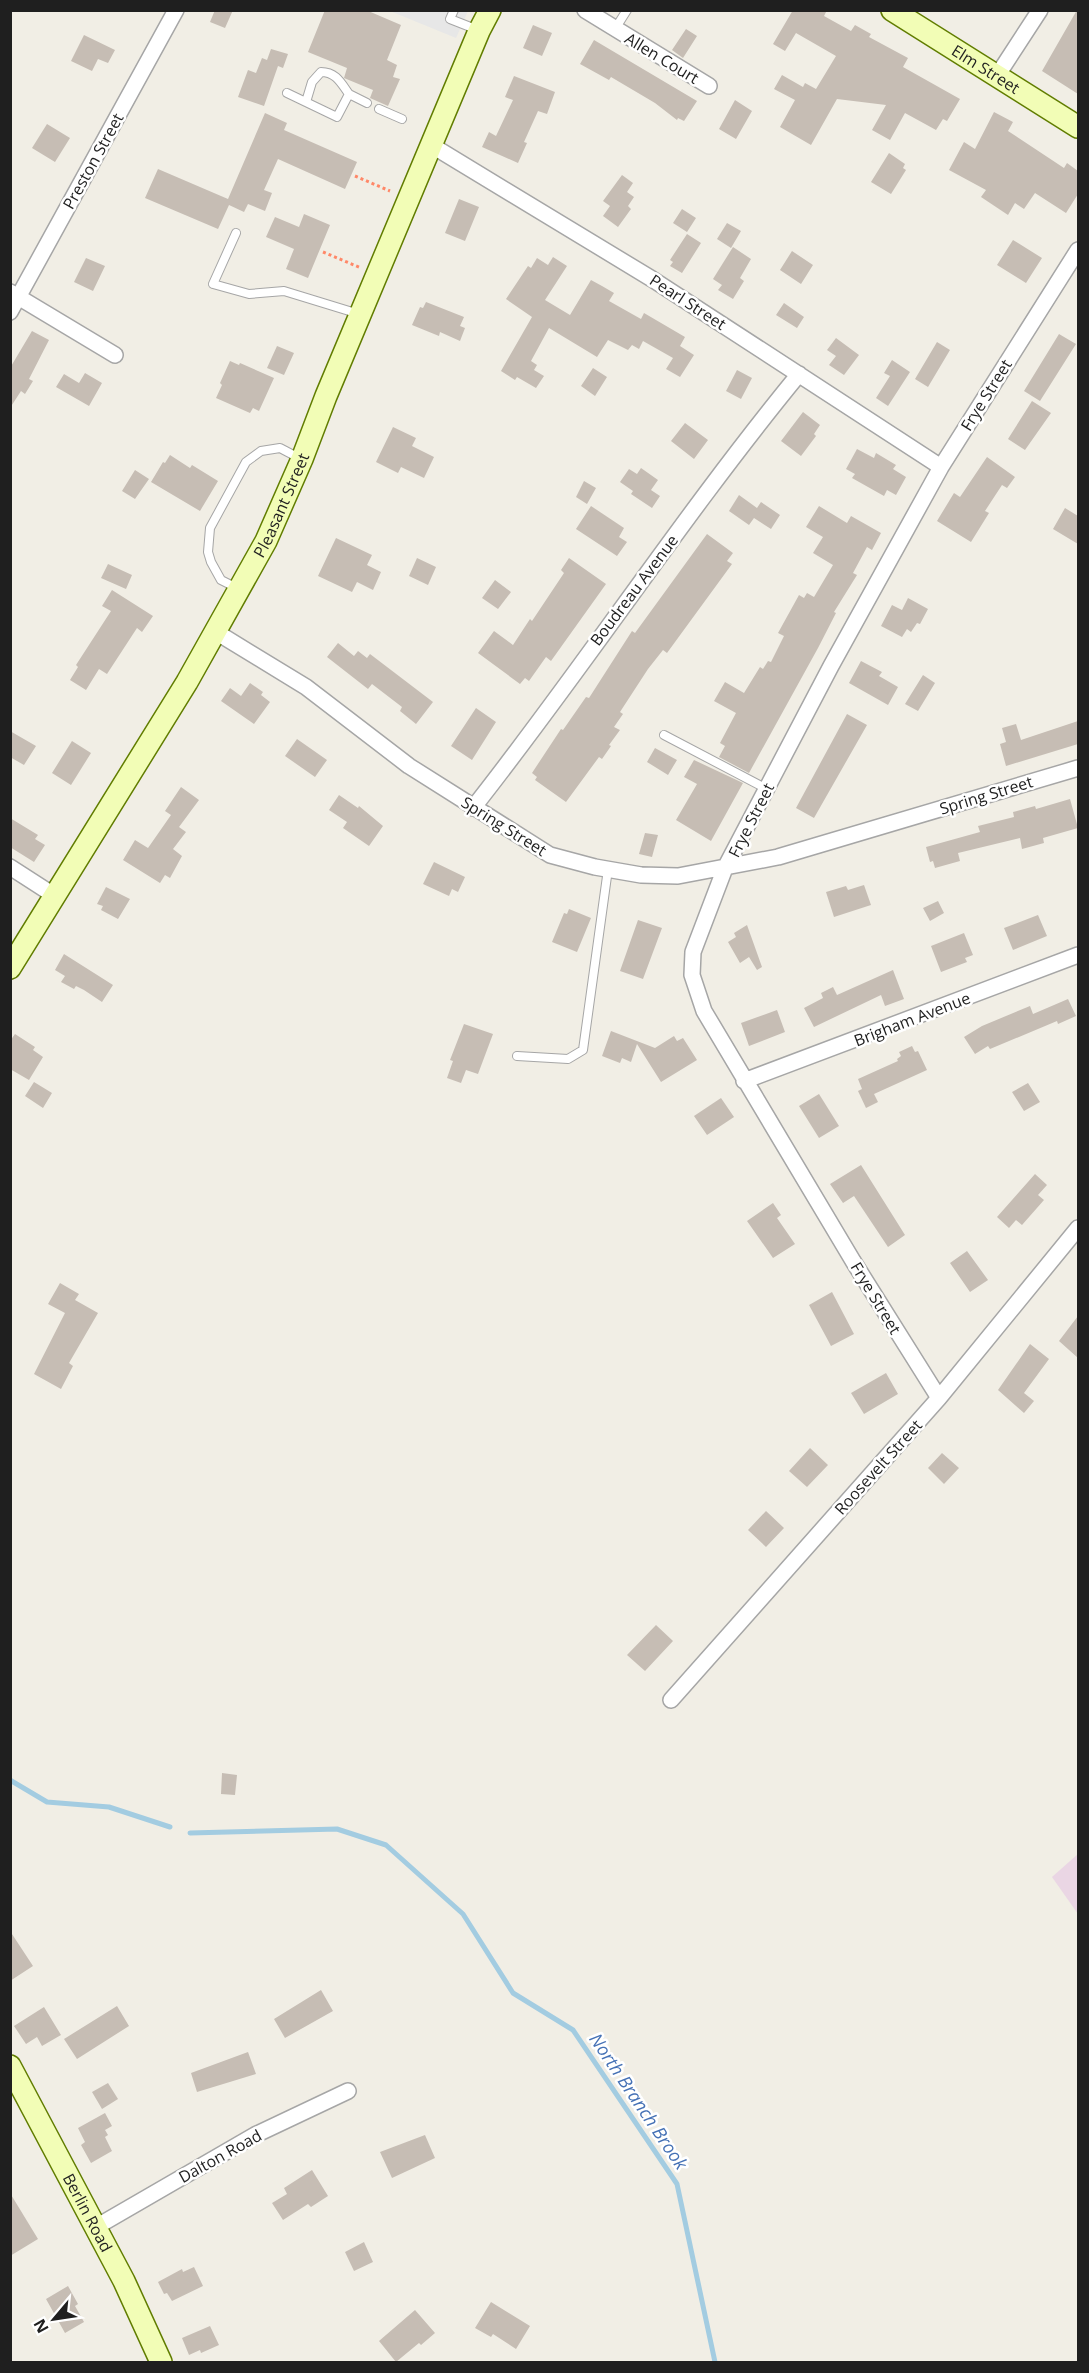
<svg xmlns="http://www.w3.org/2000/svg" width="1089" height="2373" font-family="'Open Sans',sans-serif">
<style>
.industrial{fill:#ead6e4}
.parking{fill:#e7e7e7}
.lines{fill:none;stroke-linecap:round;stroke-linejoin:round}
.stream{stroke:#a3cce1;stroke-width:5}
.building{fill:#c6bdb4}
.lane-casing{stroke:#a6a6a6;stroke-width:10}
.street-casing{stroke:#a6a6a6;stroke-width:18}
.secondary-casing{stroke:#617d00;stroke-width:24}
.path{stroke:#ff8868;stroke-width:3;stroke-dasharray:3 3;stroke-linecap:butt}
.lane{stroke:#fff;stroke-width:8}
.street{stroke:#fff;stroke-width:15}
.secondary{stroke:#f2fdb6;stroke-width:21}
.labels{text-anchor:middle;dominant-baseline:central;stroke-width:5;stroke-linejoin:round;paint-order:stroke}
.street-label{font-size:16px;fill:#1f1f1f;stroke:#fff}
.water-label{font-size:18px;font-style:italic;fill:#4571b5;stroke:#fff}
</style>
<rect width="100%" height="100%" fill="#f1eee5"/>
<!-- industrial -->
<path class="industrial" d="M 1078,1854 L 1078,1914 L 1052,1877 Z"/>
<!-- parking -->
<path class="parking" d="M 390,11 L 468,11 L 456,38 Z"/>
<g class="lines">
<!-- stream -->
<path class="stream" d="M 10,1780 L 47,1802 L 109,1807 L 170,1827
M 190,1833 L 337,1829 L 386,1845 L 463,1914 L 513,1993 L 573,2030 L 677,2184 L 715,2362"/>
</g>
<!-- building -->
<path class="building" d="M 215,10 L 233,10 L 225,28 L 210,22 Z
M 325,10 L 366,10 L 401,25 L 387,60 L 397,65 L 393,77 L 400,79 L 388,106 L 370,98 L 373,90 L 344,78 L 347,68 L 308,52 Z
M 793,10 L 827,10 L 824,16 L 851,31 L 855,25 L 871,34 L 869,37 L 908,58 L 903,67 L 960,99 L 947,121 L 943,119 L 936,130 L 905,113 L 890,140 L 872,130 L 886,105 L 837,99 L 811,145 L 780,127 L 795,100 L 774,89 L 782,75 L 803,87 L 805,83 L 816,89 L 836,56 L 796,33 L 785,51 L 773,44 Z
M 1077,10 L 1078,10 L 1078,94 L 1042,71 Z
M 533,25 L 552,33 L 542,56 L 523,48 Z
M 686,29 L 697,36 L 683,58 L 672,50 Z
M 84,35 L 115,50 L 108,63 L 98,59 L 92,71 L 71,61 Z
M 594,40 L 697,101 L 684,121 L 678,118 L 677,120 L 655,103 L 611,77 L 609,80 L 580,64 Z
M 271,49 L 288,54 L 283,68 L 278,66 L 264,106 L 238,97 L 248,70 L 256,73 L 262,58 L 267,60 Z
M 514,76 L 555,92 L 547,114 L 538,111 L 524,142 L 527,143 L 518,163 L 482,147 L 489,132 L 496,136 L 513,100 L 505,97 Z
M 735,100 L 752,111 L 736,139 L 719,129 Z
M 994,112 L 1013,122 L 1008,131 L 1064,168 L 1067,163 L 1078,171 L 1078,194 L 1066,213 L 1035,193 L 1024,209 L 1015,203 L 1008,215 L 981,197 L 986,190 L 949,170 L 964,142 L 975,149 Z
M 265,113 L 287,123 L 284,130 L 357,162 L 345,189 L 278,159 L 264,190 L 272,193 L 265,211 L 248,204 L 244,212 L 229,205 L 218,229 L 145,198 L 158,169 L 228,199 Z
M 47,124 L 70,138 L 55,162 L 32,148 Z
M 889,153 L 905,164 L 903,168 L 906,170 L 891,194 L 871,182 Z
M 622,175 L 633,183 L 627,192 L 634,197 L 628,206 L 631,209 L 618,227 L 603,216 L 610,206 L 603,201 Z
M 459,199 L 479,207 L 465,241 L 445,233 Z
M 682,209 L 696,218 L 687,232 L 673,223 Z
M 304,214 L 330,225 L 308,278 L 286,269 L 294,249 L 266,237 L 275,217 L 299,227 Z
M 727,223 L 741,231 L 731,248 L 717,239 Z
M 687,234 L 701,243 L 682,273 L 670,266 L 673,262 L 670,260 Z
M 1013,240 L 1042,258 L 1026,283 L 997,265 Z
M 733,247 L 751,259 L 740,278 L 744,281 L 733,299 L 718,290 L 722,285 L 713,279 Z
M 792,251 L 813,265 L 801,284 L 780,270 Z
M 553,257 L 567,266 L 545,300 L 570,315 L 591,280 L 602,286 L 614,293 L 609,301 L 641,319 L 644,313 L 685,337 L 680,346 L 694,355 L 680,377 L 666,369 L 673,358 L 643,341 L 639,349 L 632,345 L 628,350 L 608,340 L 597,357 L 549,328 L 531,361 L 537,365 L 534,370 L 544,376 L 536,388 L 517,377 L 515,380 L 501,371 L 532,317 L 506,299 L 528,266 L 531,268 L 537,258 L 548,265 Z
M 86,258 L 105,266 L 93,291 L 74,282 Z
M 426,302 L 464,317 L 460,326 L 465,328 L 460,341 L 440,332 L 439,336 L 412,325 L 420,307 L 423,308 Z
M 784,303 L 804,317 L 797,328 L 776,315 Z
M 32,331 L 49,340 L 29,379 L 33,381 L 25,394 L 21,391 L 10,408 L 10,368 Z
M 1059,334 L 1076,344 L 1040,401 L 1024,391 Z
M 836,338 L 859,355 L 844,375 L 829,365 L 836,356 L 827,350 Z
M 937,342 L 950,350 L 928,387 L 915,379 Z
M 277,346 L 294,353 L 284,375 L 267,368 Z
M 892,360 L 910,372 L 888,406 L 876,398 L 890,376 L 884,373 Z
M 230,361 L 239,365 L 240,363 L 274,378 L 259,411 L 253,408 L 250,413 L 216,398 L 222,385 L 220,383 Z
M 593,368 L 607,377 L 595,396 L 581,386 Z
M 737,370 L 752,378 L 741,399 L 726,391 Z
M 85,373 L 102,383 L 89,406 L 56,387 L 64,374 L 79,383 Z
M 1032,401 L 1051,413 L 1025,450 L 1008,439 Z
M 803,412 L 820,425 L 814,434 L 816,436 L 801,456 L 781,441 Z
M 685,423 L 708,440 L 694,459 L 671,441 Z
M 393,427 L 416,438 L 412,446 L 434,457 L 424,478 L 401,467 L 398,473 L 376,462 Z
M 857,449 L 874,458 L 876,453 L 896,465 L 893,469 L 906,477 L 896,495 L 887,490 L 884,496 L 852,478 L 855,474 L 846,469 Z
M 170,455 L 190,468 L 192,465 L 218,481 L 200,511 L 151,482 L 163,462 L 165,463 Z
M 987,457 L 1015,477 L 1007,488 L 1002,485 L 985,511 L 989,513 L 971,542 L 937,521 L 954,493 L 960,497 Z
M 641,468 L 658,480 L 651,490 L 660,496 L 652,508 L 631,494 L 633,491 L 620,482 L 629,469 L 637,474 Z
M 135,470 L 149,479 L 135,499 L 122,491 Z
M 584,481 L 596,488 L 587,504 L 576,497 Z
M 739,495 L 757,508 L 761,502 L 780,515 L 771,529 L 754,518 L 749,525 L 729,511 Z
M 591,506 L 624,528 L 619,537 L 627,542 L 617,556 L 576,529 Z
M 819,506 L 847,523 L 851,516 L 881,533 L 872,550 L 867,547 L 853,573 L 857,575 L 834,612 L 836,613 L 818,648 L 749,773 L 719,757 L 725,746 L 720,743 L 736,713 L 714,701 L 725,682 L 744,693 L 760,667 L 763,669 L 768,661 L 771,662 L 784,636 L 778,633 L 799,595 L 804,598 L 807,593 L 814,597 L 833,565 L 813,553 L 823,537 L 806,527 Z
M 1065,508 L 1078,516 L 1078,544 L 1053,529 Z
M 707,534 L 733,553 L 727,561 L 732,564 L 667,653 L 663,650 L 648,669 L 620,712 L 623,714 L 614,727 L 620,730 L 609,745 L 611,746 L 602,759 L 599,757 L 566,802 L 535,780 L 537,777 L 532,773 L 561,729 L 563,730 L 586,697 L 589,698 L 632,631 L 635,633 Z
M 336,538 L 372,555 L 367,565 L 381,572 L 373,590 L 357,582 L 352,592 L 318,576 Z
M 417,558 L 436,567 L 428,585 L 409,576 Z
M 569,558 L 606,584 L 551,661 L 546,657 L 529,681 L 525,678 L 520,684 L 478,653 L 494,631 L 513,645 L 530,619 L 532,621 L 564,573 L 561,570 Z
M 108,564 L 132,575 L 126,589 L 101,578 Z
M 495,580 L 511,592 L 498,609 L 482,598 Z
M 112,590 L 153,616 L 142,632 L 137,628 L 107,674 L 99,669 L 86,690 L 70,680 L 78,667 L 76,665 L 111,611 L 102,606 Z
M 908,598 L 928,609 L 920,624 L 917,623 L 911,632 L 907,629 L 902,637 L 881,626 L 892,605 L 902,610 Z
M 338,643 L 354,656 L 358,651 L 367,658 L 370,654 L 433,702 L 416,724 L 400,711 L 402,707 L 372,684 L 368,689 L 327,657 Z
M 861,661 L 882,672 L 879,676 L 898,687 L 888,705 L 849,683 Z
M 923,675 L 935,683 L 918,711 L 905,704 Z
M 250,683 L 263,692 L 261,695 L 270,702 L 254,724 L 221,701 L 230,688 L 241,696 Z
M 476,708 L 496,722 L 472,760 L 451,746 Z
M 847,714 L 867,725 L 814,818 L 796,808 Z
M 1078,721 L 1078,744 L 1006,766 L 1000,744 L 1006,742 L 1002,728 L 1016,724 L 1021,740 Z
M 10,731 L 36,746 L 24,765 L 10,757 Z
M 297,739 L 327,760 L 315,777 L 285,756 Z
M 72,741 L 91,753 L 71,785 L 52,773 Z
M 655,748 L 677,760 L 668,775 L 647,762 Z
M 694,760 L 743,783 L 711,841 L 676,820 L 697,784 L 684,777 Z
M 181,787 L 199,800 L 179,827 L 186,832 L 173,849 L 182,856 L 170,878 L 165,875 L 160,883 L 123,860 L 135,840 L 148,848 L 171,815 L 165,811 Z
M 339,795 L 358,808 L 359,806 L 383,826 L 369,846 L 343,828 L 347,822 L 329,810 Z
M 1070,799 L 1078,828 L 1043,838 L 1044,843 L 1022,849 L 1020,838 L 958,853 L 960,861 L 935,868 L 933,861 L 930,862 L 926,847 L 980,832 L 978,826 L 1014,817 L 1013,812 L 1035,806 L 1036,809 Z
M 10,818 L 38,835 L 35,839 L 45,845 L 34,862 L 10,847 Z
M 645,833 L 658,835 L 652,857 L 639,854 Z
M 434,862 L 465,877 L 458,892 L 452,889 L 449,896 L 423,884 Z
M 864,885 L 871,905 L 834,917 L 826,892 L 846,886 L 848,890 Z
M 106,887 L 130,899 L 118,919 L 101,910 L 103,906 L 97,904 Z
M 938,901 L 944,913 L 930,921 L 923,908 Z
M 569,909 L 591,918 L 577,952 L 552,942 L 564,913 L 567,914 Z
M 1038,915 L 1047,936 L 1013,950 L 1004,928 Z
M 638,920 L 662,928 L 643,979 L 620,971 Z
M 747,925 L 762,967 L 757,970 L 749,957 L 740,963 L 728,942 L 736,937 L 734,933 Z
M 964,933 L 973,955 L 965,958 L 967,962 L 941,972 L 931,946 Z
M 64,954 L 113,985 L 102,1002 L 84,990 L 76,986 L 74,989 L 61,982 L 65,976 L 55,970 Z
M 893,970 L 904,999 L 885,1006 L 881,995 L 814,1027 L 804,1008 L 823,998 L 821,993 L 833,987 L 837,995 Z
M 1068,999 L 1076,1016 L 1058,1024 L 1057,1021 L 990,1049 L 988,1046 L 975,1054 L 964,1037 L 982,1026 L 1030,1006 L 1033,1014 Z
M 777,1010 L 785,1032 L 749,1046 L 741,1023 Z
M 464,1024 L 493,1034 L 478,1074 L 466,1070 L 461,1083 L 447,1078 L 453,1061 L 450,1060 Z
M 611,1031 L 655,1048 L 674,1036 L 677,1041 L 683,1038 L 697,1060 L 661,1082 L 637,1044 L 631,1062 L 622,1058 L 620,1063 L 602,1056 Z
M 15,1034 L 35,1047 L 33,1050 L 43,1057 L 29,1080 L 10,1069 L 10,1041 Z
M 912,1046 L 915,1052 L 918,1051 L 927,1070 L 874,1094 L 878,1102 L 866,1108 L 858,1091 L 862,1089 L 858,1079 L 898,1061 L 897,1059 L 901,1056 L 899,1052 Z
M 34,1082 L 52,1093 L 43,1108 L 25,1096 Z
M 1028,1083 L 1040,1102 L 1024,1111 L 1012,1092 Z
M 819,1094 L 839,1126 L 819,1138 L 799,1106 Z
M 721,1098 L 734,1117 L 707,1135 L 694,1116 Z
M 861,1165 L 905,1235 L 888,1247 L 854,1196 L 843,1203 L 830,1184 Z
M 1035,1174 L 1047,1185 L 1038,1195 L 1044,1200 L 1022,1225 L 1016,1220 L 1009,1228 L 997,1217 Z
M 773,1203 L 781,1215 L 777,1218 L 795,1244 L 773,1258 L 747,1221 Z
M 967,1251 L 988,1280 L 970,1292 L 950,1263 Z
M 60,1283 L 79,1294 L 75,1300 L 98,1313 L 69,1363 L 73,1366 L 61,1389 L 34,1374 L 65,1313 L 48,1304 Z
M 832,1292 L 854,1334 L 831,1346 L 809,1305 Z
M 1078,1316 L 1078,1358 L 1059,1341 Z
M 1030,1344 L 1049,1359 L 1024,1393 L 1034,1401 L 1024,1413 L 998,1390 Z
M 886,1373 L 898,1394 L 864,1414 L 851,1393 Z
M 810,1448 L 828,1465 L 807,1487 L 789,1471 Z
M 942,1453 L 959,1468 L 944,1484 L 928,1468 Z
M 766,1511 L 784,1528 L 766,1547 L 748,1530 Z
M 656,1625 L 673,1641 L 645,1671 L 627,1655 Z
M 222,1773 L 237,1775 L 235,1795 L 221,1794 Z
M 10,1931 L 33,1966 L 10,1981 Z
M 321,1990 L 333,2011 L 285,2038 L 274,2019 Z
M 117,2006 L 129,2026 L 77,2059 L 64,2039 Z
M 44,2007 L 61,2035 L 42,2046 L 37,2037 L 26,2044 L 14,2026 Z
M 248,2052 L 256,2074 L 197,2092 L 191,2073 Z
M 108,2083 L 118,2099 L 102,2109 L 92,2092 Z
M 105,2113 L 112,2126 L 105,2130 L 108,2135 L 105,2137 L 112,2151 L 91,2163 L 81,2145 L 85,2142 L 78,2128 Z
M 425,2135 L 435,2158 L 392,2178 L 380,2152 Z
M 312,2170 L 328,2196 L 311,2207 L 308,2204 L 283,2220 L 272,2203 L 287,2194 L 284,2188 Z
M 10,2193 L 38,2239 L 10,2256 Z
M 364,2242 L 373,2262 L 354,2271 L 345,2252 Z
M 194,2267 L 203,2286 L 172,2301 L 167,2293 L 164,2294 L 158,2282 L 182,2269 L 183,2272 Z
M 68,2286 L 78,2304 L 75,2306 L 84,2322 L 65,2333 L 46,2299 Z
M 491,2302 L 530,2326 L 516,2349 L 493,2334 L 491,2337 L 475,2328 Z
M 415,2310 L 435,2333 L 421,2345 L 419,2343 L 396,2362 L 379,2341 Z
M 210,2326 L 219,2345 L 201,2353 L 200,2350 L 189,2355 L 182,2338 Z"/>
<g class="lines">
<defs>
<path id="lane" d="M 454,10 L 450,19 L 478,30
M 615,29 L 627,10
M 287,93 L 337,117 L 349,94 L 367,103
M 306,102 L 312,82 L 321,72 C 336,72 341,83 349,94
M 379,109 L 402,119
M 236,233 L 213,284 L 249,294 L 284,291 L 359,314
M 237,588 L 221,580 L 211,562 L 208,552 L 210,528 L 246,462 L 261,451 L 280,448 L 301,459
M 664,735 L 767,789
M 517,1056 L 568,1059 L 583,1050 L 608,869"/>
<path id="street" d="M 585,10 L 709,86
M 997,76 L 1040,10
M 431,145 L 652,279 L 941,467
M 10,292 L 115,355
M 10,312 L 176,10
M 216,632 L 306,687 L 409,766 L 550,855 L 595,867 L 641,875 L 678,876 L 778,857 L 1078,768
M 473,808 C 585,666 684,514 799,374
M 10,867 L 55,896
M 744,1081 L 1078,955
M 939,1398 L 853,1261 L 704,1011 L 692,975 L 693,952 L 725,868 L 831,666 L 941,467 L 1078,250
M 671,1700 L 939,1398 L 1078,1228
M 96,2227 L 255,2135 L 348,2091"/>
<g id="secondary">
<path id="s1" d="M 892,10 L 1078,127"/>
<path id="s2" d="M 10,968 L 187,682 L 266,541 L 302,459 L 326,396 L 479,31 L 490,10"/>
<path id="s3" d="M 10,2066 L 124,2281 L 161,2362"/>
</g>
</defs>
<!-- lane casing -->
<use href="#lane" class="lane-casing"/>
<!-- street casing -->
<use href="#street" class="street-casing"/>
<!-- secondary casing -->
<use href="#secondary" class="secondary-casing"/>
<!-- path -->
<path class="path" d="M 355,176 L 390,191
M 323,252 L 361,268"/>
<!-- lane -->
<use href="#lane" class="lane"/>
<!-- street -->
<use href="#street" class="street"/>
<!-- secondary -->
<use href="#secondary" class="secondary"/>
</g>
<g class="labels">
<!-- street labels -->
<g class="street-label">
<text transform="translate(662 58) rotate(31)">Allen Court</text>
<text stroke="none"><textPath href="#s1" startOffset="111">Elm Street</textPath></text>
<text transform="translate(93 161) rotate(-61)">Preston Street</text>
<text transform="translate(688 302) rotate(33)">Pearl Street</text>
<text transform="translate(986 395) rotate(-58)">Frye Street</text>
<text stroke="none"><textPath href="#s2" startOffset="537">Pleasant Street</textPath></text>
<text transform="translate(634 590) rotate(-53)">Boudreau Avenue</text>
<text transform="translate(986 795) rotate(-17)">Spring Street</text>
<text transform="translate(751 820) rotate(-63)">Frye Street</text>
<text transform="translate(504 826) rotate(32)">Spring Street</text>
<text transform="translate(912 1019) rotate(-21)">Brigham Avenue</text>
<text transform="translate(876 1298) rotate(59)">Frye Street</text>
<text transform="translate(878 1467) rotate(-48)">Roosevelt Street</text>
<text transform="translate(220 2156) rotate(-29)">Dalton Road</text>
<text stroke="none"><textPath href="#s3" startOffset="166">Berlin Road</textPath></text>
</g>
<!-- water labels -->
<g class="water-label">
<text transform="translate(639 2101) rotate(56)">North Branch Brook</text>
</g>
</g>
<!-- border -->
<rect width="1089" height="2373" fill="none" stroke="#1f1f1f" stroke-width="24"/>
<!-- north arrow -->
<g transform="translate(54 2319) rotate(241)" stroke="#ffffff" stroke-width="4.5" paint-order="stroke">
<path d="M0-4.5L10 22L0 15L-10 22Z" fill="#1f1f1f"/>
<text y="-9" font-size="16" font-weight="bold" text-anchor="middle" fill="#1f1f1f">N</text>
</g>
</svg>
